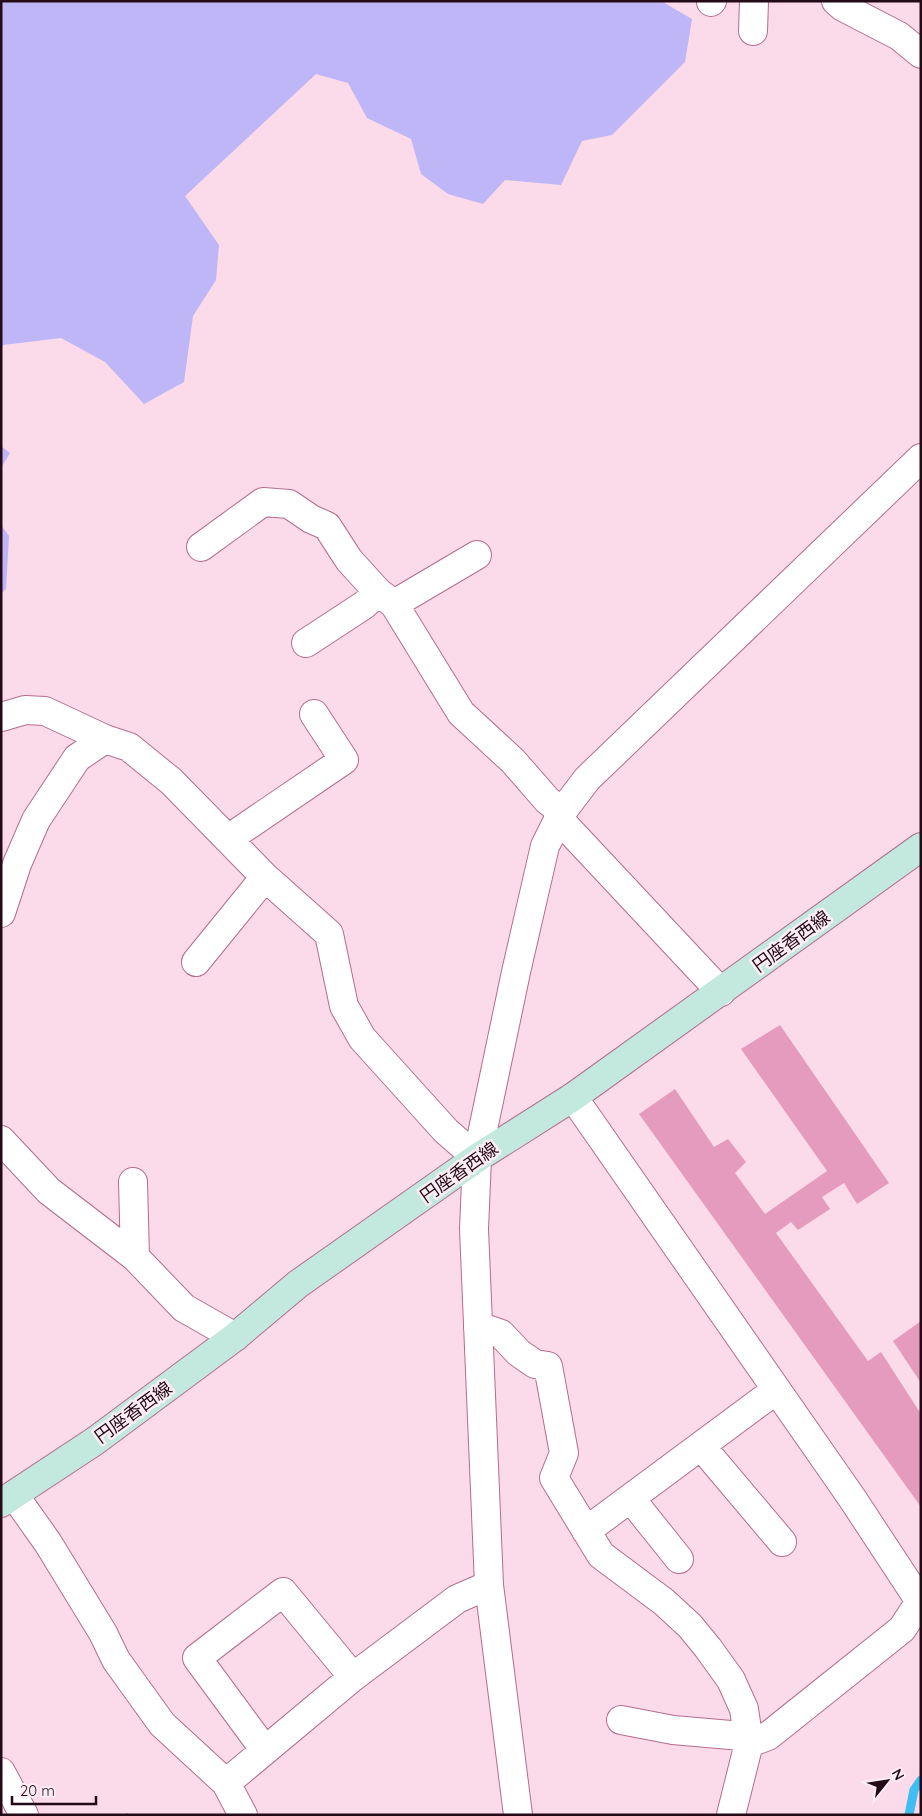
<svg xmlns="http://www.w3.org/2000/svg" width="922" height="1816" font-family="Quicksand,'Noto Sans JP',sans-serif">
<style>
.green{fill:#beb6f6}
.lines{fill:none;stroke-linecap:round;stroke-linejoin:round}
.stream{stroke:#40bef1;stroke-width:9}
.building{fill:#e59bbe}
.minor-casing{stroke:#b36d8f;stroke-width:30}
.tertiary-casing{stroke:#b36d8f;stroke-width:30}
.secondary-casing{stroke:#b36d8f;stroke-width:30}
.path{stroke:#b092a0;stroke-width:3;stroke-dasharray:2.5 2.5;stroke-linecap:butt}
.minor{stroke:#fff;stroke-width:28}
.tertiary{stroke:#fff;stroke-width:28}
.secondary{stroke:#c3e8dd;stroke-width:28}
.labels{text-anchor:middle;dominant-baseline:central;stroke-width:5;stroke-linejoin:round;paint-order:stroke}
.street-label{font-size:18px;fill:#240917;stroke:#fdedf4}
</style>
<rect width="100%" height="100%" fill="#fbdbe9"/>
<!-- green -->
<path class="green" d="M 1,1 L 661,1 L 692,19 L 685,62 L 612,135 L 582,141 L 561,185 L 505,180 L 483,204 L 448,194 L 421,174 L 411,139 L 367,118 L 348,83 L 316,74 L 185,196 L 219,245 L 216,280 L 193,316 L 184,382 L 144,404 L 105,362 L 61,338 L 3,345 L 1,350 Z
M 1,446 L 10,453 L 1,468 Z
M 1,525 L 9,536 L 6,589 L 1,594 Z"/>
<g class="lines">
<!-- stream -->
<path class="stream" d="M 909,1815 L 914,1790 L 921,1780"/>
</g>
<!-- building -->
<path class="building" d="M 780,1025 L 889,1183 L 857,1204 L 844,1183 L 822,1197 L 830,1209 L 798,1230 L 791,1222 L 776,1233 L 868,1361 L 881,1352 L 921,1414 L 921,1507 L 639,1114 L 675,1089 L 714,1147 L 728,1139 L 746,1162 L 735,1173 L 765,1214 L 827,1171 L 741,1049 Z
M 921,1321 L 921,1383 L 893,1341 Z"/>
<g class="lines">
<defs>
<path id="minor" d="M 836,1 L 843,7 L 899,36 L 921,54
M 711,2 L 712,1
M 753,31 L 754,1
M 201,547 L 263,502 L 289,504 L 311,519 L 327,526 L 349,560 L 378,592 L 394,604 L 461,713 L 513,761 L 547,800 L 562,812
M 394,604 L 477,555
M 306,643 L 364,605 L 378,592
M 1,717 L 25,710 L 45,711 L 105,739 L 129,747 L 171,781 L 265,877 L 329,934 L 344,1006 L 362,1038 L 446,1131 L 477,1158
M 558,818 L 721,992
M 228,839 L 344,760 L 314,714
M 1,913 L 17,864 L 36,820 L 77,758 L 105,739
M 196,962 L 265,877
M 573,1097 L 852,1498 L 921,1603
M 1,1140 L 49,1191 L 135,1257 L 184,1308 L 235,1337
M 133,1182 L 135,1257
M 478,1326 L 501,1334 L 519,1353 L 535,1364 L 548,1366 L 564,1453 L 554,1478 L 601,1555 L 664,1602 L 690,1626 L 708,1648 L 731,1680 L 744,1709 L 749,1743
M 701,1446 L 782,1542
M 14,1495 L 48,1543 L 103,1633 L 116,1660 L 162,1724 L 226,1783 L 243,1815
M 631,1499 L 679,1559
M 586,1531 L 776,1390
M 621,1720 L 673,1730 L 742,1736 L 749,1743
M 264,1749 L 197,1658 L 283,1592 L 353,1677
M 1,1772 L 24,1815
M 226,1783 L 353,1677 L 457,1599 L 489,1585
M 731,1815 L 749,1743 L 768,1736 L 902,1629 L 921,1600"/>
<path id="tertiary" d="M 518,1815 L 489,1585 L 474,1229 L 477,1158 L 516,972 L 545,846 L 562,812 L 587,779 L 921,458"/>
<path id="secondary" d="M 1,1503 L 95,1441 L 235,1337 L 298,1284 L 477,1158 L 573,1097 L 921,847"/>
</defs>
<!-- minor casing -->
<use href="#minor" class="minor-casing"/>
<!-- tertiary casing -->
<use href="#tertiary" class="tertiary-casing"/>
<!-- secondary casing -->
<use href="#secondary" class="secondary-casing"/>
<!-- path -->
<path class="path" d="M 127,1815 L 128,1814"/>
<!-- minor -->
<use href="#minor" class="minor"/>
<!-- tertiary -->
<use href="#tertiary" class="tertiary"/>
<!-- secondary -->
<use href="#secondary" class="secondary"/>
</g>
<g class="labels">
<!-- street labels -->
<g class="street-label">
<text transform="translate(791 941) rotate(-36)">円座香西線</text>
<text transform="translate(459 1172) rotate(-35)">円座香西線</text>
<text transform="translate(133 1412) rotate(-36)">円座香西線</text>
</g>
</g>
<!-- border -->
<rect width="922" height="1816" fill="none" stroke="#240917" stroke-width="5"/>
<!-- north arrow -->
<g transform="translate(887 1781) rotate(60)" stroke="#fdedf4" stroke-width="4" paint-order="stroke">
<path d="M0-4L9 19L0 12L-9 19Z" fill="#240917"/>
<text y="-8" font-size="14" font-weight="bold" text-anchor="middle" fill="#240917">N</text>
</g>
<!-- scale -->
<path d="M12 1796v8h84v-8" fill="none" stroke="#240917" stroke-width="2.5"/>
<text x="20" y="1796" font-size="15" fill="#240917" stroke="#fdedf4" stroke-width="4" paint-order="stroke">20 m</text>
</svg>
